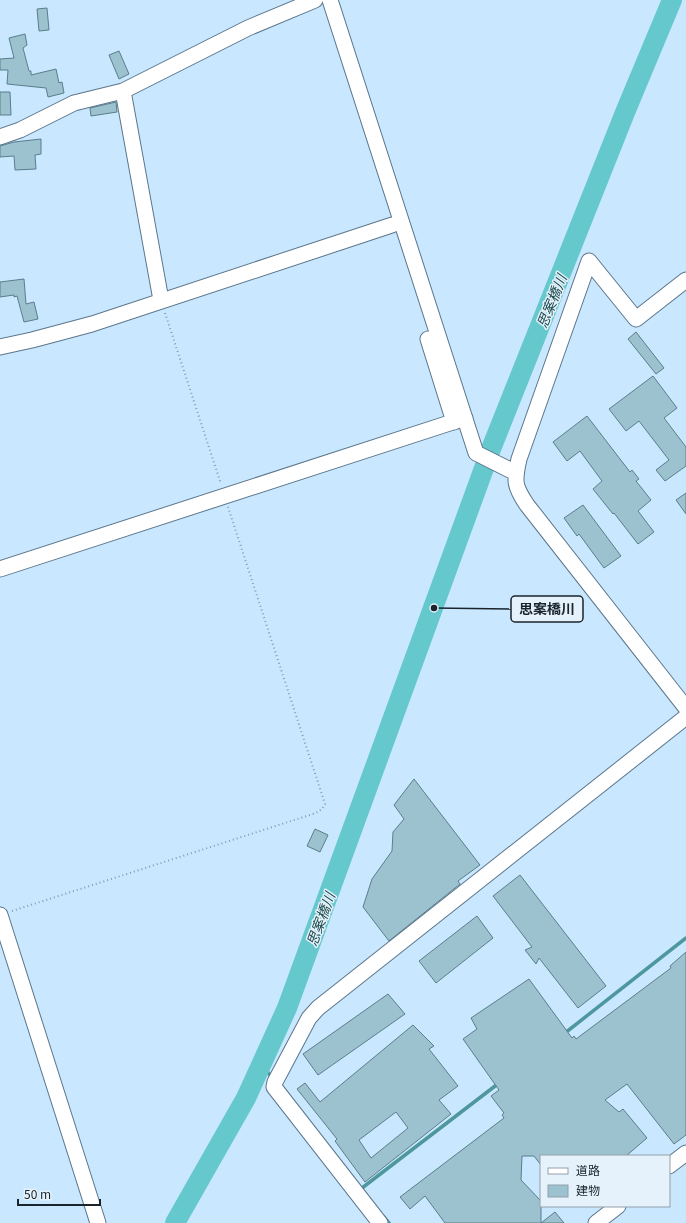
<svg xmlns="http://www.w3.org/2000/svg" width="686" height="1223" font-family="Georgia,'Noto Sans JP',serif">
<style>
.lines{fill:none;stroke-linecap:round;stroke-linejoin:round}
.stream{stroke:#4e979c;stroke-width:3.5}
.river{stroke:#65c8cc;stroke-width:20}
.building{fill:#9cc2cf;stroke:#5a7e8a;fill-rule:evenodd}
.minor-casing{stroke:#5b768b;stroke-width:17}
.path{stroke:#859cad;stroke-width:2;stroke-dasharray:1 3;stroke-linecap:butt}
.minor{stroke:#fff;stroke-width:15}
.labels{text-anchor:middle;dominant-baseline:central;stroke-width:3;stroke-linejoin:round;paint-order:stroke}
.water-label{font-size:14px;font-style:italic;fill:#1e4b4d;stroke:#e5f1fb}
.leader{fill:none;stroke:#19242d;stroke-width:1.5}
.callout-dot{fill:#19242d;stroke:#e5f1fb;stroke-width:1.5}
.callout{fill:#e5f1fb;stroke:#19242d;stroke-width:1.5}
.callout-label{font-size:14px;text-anchor:middle;font-weight:bold;fill:#19242d}
</style>
<rect width="100%" height="100%" fill="#c9e7fe"/>
<g class="lines">
<!-- stream -->
<path class="stream" d="M 565,1033 L 686,938
M 262,1064 L 272,1078
M 362,1188 L 499,1083
M 383,1216 L 389,1223"/>
<!-- river -->
<path class="river" d="M 175,1223 L 246,1098 L 287,1008 L 491,449 L 626,110 L 672,0"/>
</g>
<!-- building -->
<path class="building" d="M 47,8 L 49,30 L 39,31 L 37,9 Z
M 25,34 L 27,45 L 23,48 L 29,71 L 31,71 L 31,75 L 56,69 L 59,83 L 62,82 L 64,93 L 48,97 L 46,88 L 7,84 L 8,70 L 0,70 L 0,59 L 14,58 L 9,38 Z
M 119,51 L 129,74 L 119,79 L 109,55 Z
M 0,92 L 10,92 L 11,115 L 0,115 Z
M 116,102 L 117,112 L 91,116 L 90,108 Z
M 41,139 L 41,154 L 35,155 L 36,169 L 15,170 L 14,156 L 0,157 L 0,146 L 14,142 Z
M 24,279 L 26,304 L 34,302 L 38,319 L 24,322 L 17,296 L 14,297 L 14,295 L 0,297 L 0,282 Z
M 636,332 L 664,368 L 656,374 L 628,339 Z
M 653,376 L 677,408 L 664,418 L 686,447 L 686,466 L 665,481 L 656,470 L 669,460 L 639,421 L 626,431 L 609,409 Z
M 587,416 L 630,472 L 632,470 L 639,479 L 636,481 L 651,500 L 638,511 L 654,532 L 638,544 L 614,513 L 613,514 L 593,489 L 602,481 L 580,451 L 567,461 L 553,442 Z
M 686,493 L 686,514 L 676,500 Z
M 583,505 L 621,556 L 604,568 L 579,534 L 577,536 L 564,518 Z
M 414,779 L 480,865 L 458,881 L 460,884 L 389,941 L 363,907 L 372,879 L 392,851 L 393,832 L 404,819 L 394,805 Z
M 315,829 L 328,835 L 320,852 L 307,846 Z
M 520,875 L 606,986 L 578,1008 L 539,958 L 536,964 L 525,950 L 532,947 L 493,896 Z
M 477,916 L 493,938 L 436,983 L 419,961 Z
M 686,952 L 686,1135 L 674,1144 L 627,1084 L 605,1100 L 619,1112 L 623,1109 L 647,1138 L 626,1156 L 541,1156 L 541,1165 L 534,1156 L 522,1156 L 521,1180 L 541,1201 L 541,1223 L 555,1212 L 564,1223 L 445,1223 L 425,1196 L 410,1209 L 400,1197 L 504,1118 L 502,1115 L 504,1113 L 491,1096 L 499,1090 L 463,1039 L 477,1029 L 471,1018 L 529,979 L 572,1038 L 574,1036 L 576,1039 L 671,968 L 670,966 Z
M 388,994 L 405,1014 L 318,1075 L 303,1054 Z
M 413,1025 L 434,1046 L 429,1049 L 458,1086 L 439,1100 L 451,1114 L 365,1182 L 335,1141 L 337,1139 L 297,1089 L 305,1083 L 320,1102 ZM 396,1112 L 408,1128 L 371,1158 L 359,1140 Z"/>
<g class="lines">
<defs>
<path id="minor" d="M 330,0 L 476,453 L 516,473
M 123,91 L 161,300
M 0,137 L 20,130 L 74,103 L 123,91 L 248,28 L 315,0
M 686,280 L 636,319 L 589,261 L 519,459 C 514,481 514,486 527,505 L 686,708
M 428,339 L 454,422
M 0,347 L 32,340 L 92,324 L 392,225
M 0,569 L 465,418
M 0,915 L 98,1223
M 669,1166 L 686,1153
M 380,1223 L 274,1087 L 275,1082 L 309,1018 L 318,1008 L 686,717
M 596,1223 L 618,1206"/>
</defs>
<!-- minor casing -->
<use href="#minor" class="minor-casing"/>
<!-- path -->
<path class="path" d="M 165,313 L 221,484
M 12,911 L 316,813 L 322,809 L 325,804 L 228,507"/>
<!-- minor -->
<use href="#minor" class="minor"/>
</g>
<g class="labels">
<!-- water labels -->
<g class="water-label">
<text transform="translate(551 301) rotate(-68)">思案橋川</text>
<text transform="translate(320 919) rotate(-70)">思案橋川</text>
</g>
</g>
<!-- callouts -->
<path class="leader" d="M434 608L511 609"/>
<circle class="callout-dot" cx="434" cy="608" r="4"/>
<rect class="callout" x="511" y="596" width="72" height="26" rx="4"/>
<g class="callout-label">
<text x="547" y="614">思案橋川</text>
</g>
<!-- legend -->
<rect x="540" y="1155" width="130" height="52" fill="#e5f1fb" stroke="#939fa9"/>
<rect x="548" y="1168" width="20" height="6" fill="#ffffff" stroke="#939fa9"/>
<text x="576" y="1175" font-size="12" fill="#19242d">道路</text>
<rect x="548" y="1185" width="20" height="12" fill="#9cc2cf" stroke="#939fa9"/>
<text x="576" y="1195" font-size="12" fill="#19242d">建物</text>
<!-- scale -->
<path d="M18 1199v6h82v-6" fill="none" stroke="#19242d" stroke-width="2"/>
<text x="24" y="1199" font-size="12" fill="#19242d" stroke="#e5f1fb" stroke-width="3" paint-order="stroke">50 m</text>
</svg>
